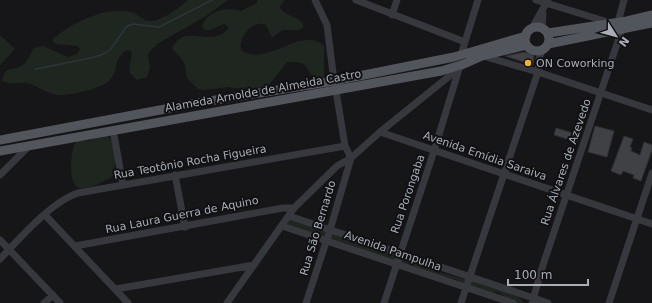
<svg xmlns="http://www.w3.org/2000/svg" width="652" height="303" font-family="'DejaVu Sans',sans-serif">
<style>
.green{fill:#1e261f}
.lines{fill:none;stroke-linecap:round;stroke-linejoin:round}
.stream{stroke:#2c353c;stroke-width:1.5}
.building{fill:#404145;stroke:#303034}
.minor{stroke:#37383d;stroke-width:7}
.major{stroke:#53555c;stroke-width:9}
.poi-dot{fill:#f2b134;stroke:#111113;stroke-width:1.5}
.labels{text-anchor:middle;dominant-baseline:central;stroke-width:4;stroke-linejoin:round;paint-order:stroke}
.poi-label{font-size:11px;fill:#a8adb8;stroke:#111113;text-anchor:start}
.street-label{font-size:11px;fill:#a8adb8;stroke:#111113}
</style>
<rect width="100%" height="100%" fill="#161618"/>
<!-- green -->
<path class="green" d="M 188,0 L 228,0 L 206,16 L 157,44 L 150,51 L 148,56 L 150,67 L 147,77 L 137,80 L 130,73 C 128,65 133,59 131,51 L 126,50 C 112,61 120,69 109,81 C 103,88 69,96 59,95 C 47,94 38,86 27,83 C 18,82 11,85 2,81 C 5,64 15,71 23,65 C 29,60 30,53 34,48 L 43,46 L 68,57 L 77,54 L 80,49 L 77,46 L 56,44 L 52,40 C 71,23 105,6 131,12 C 139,14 142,21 151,21 C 163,20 179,8 188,0 Z
M 257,0 L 284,0 L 280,7 C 285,17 296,15 303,23 L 303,28 L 298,30 L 282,30 L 272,38 L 266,25 C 253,19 238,37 241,50 C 268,68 300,25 324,46 L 324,78 L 314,77 C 302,65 310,62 287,62 L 269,85 L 264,87 L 243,89 L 228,87 L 203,90 L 198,89 L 187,78 C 185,61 184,61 172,49 C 183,22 210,48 227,30 L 228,26 L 224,24 L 210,30 L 205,30 L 202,26 C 207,11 227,6 241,11 L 257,3 Z
M 0,35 L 15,49 L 0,65 Z
M 106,133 C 120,151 115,154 114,175 C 108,180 85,192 77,187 C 68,181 70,148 77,140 L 89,141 Z
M 293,219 L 336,233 L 356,242 L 395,253 L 436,271 L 464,279 L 469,278 L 497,290 L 501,288 L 504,291 L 508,283 L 513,287 L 515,294 L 523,301 L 522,303 L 514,303 L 498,292 L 485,293 L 457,280 L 403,264 L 391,258 L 377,255 L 348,244 L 289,228 L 286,222 Z"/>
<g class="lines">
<!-- stream -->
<path class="stream" d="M 36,69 L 91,58 L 104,54 L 110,50 L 127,26 L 133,24 L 159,27 L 212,0"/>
</g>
<!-- building -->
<path class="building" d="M 525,52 L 534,56 L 533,65 L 505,56 Z
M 595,126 L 614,131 L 607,157 L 588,152 Z
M 556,128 L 579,135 L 577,142 L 554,135 Z
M 624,136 L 633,139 L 630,147 L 632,148 L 631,151 L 640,155 L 644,142 L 652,145 L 652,150 L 641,181 L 633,178 L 634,175 L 623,171 L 621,175 L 611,171 Z"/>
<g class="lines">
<!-- minor -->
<path class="minor" d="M 315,0 L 327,25 L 334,81
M 356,0 L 465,42
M 536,0 L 611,23
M 392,15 L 397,0
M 618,22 L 624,0
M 532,28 L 548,0
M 542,28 L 543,13
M 461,55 L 478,0
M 483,56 L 538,72 L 652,110
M 113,130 L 123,185
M 380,132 L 652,224
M 0,175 L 29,146
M 175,175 L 185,227
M 45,215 L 128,303
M 289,216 L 548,303
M 282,226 L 513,303
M 0,240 L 60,303
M 75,246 L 283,208 L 294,208
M 0,259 C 20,238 51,202 78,193 L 345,146
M 116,289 L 254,265
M 44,303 L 53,295
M 227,303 L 294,208 L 337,166 L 351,158 L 380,132 L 463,65
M 306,303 L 330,230 L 351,158 L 345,146 L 336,91
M 384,303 L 434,151 L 459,69
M 461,303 L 538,72 L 539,59 L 542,50
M 532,303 L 542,268 L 622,29
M 609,303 L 652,173"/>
<!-- major -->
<path class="major" d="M525 39a12 12 0 1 1 24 0a12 12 0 1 1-24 0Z
M 548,33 L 627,21 L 652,15
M 548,44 L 652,23
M 0,140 L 197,103 L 334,81 L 454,57 L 526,36
M 0,151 L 441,71 L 464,64 L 482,56 L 527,45"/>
</g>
<!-- markers -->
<circle class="poi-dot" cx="528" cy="63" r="4"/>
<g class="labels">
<!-- poi labels -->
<g class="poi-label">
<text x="536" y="63">ON Coworking</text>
</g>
<!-- street labels -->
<g class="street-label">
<text transform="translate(263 91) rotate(-10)">Alameda Arnolde de Almeida Castro</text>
<text transform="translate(485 156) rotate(19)">Avenida Emídia Saraiva</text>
<text transform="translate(190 162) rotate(-10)">Rua Teotônio Rocha Figueira</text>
<text transform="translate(566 162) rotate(-71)">Rua Álvares de Azevedo</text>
<text transform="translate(408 194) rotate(-71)">Rua Porongaba</text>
<text transform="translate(182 215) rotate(-11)">Rua Laura Guerra de Aquino</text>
<text transform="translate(318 228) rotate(-73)">Rua São Bernardo</text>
<text transform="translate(393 251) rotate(19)">Avenida Pampulha</text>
</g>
</g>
<!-- north arrow -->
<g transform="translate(616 36) rotate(126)" stroke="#111113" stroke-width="3" paint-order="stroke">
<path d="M0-3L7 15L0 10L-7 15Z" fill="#a8adb8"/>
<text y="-6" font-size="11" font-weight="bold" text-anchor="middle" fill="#a8adb8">N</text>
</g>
<!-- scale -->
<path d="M508 279v6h80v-6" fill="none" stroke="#a8adb8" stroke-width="2"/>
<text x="514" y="279" font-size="12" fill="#a8adb8" stroke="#111113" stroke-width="3" paint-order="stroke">100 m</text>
</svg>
